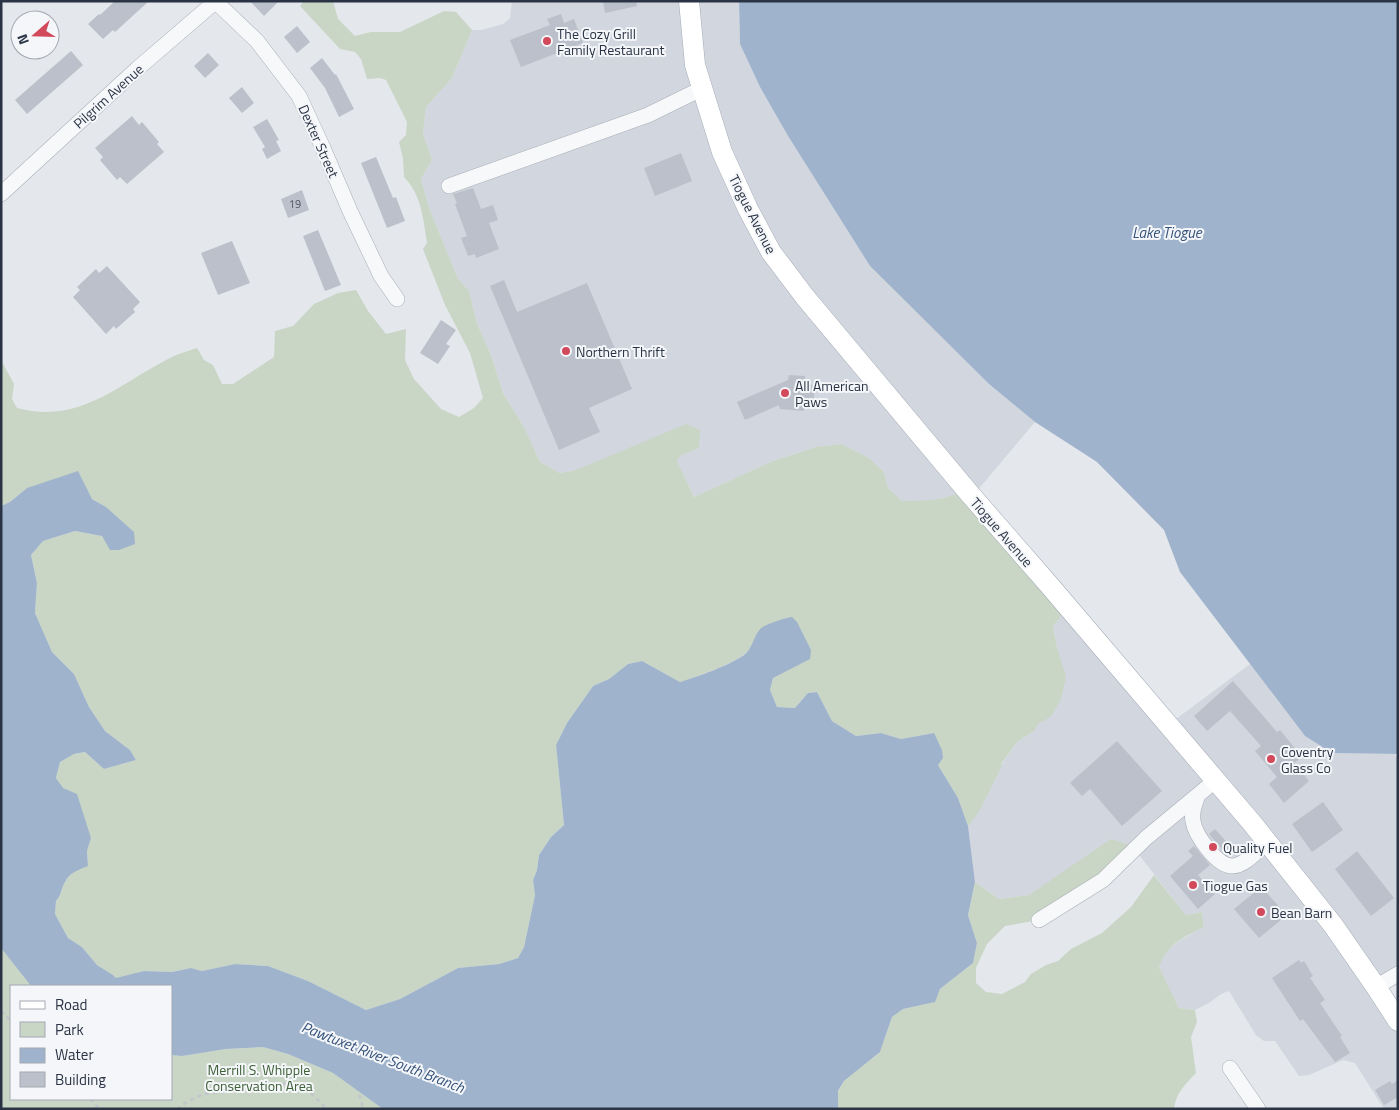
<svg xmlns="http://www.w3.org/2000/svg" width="1399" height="1110" font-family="'Titillium Web',sans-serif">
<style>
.built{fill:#d2d6de}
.green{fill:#c9d6c5}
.water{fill:#9fb4cc}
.building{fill:#bbc0ca}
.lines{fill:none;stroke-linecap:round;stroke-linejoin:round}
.minor-casing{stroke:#a9aeb7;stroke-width:16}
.major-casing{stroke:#a3abb8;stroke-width:21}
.path{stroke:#c2c5cb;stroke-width:2.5;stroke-dasharray:4 4;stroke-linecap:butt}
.minor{stroke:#f7f8fa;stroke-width:15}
.major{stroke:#fff;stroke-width:20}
.poi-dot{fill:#d1495b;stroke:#f4f6f9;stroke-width:2}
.labels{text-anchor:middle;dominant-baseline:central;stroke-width:4;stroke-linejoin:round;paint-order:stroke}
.number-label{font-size:11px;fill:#4f5766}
.poi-label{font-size:14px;fill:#2b3445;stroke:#f4f6f9;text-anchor:start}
.street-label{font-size:14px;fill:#2b3445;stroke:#f4f6f9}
.park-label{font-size:14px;fill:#3f6138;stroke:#f4f6f9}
.water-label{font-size:15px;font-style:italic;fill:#34527a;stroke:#f4f6f9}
</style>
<rect width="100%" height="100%" fill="#e4e7ec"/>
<!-- built -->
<path class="built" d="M 512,1 L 739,1 L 740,44 L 760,87 L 788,136 L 870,266 L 989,384 L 1035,422 L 971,498 L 963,491 L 956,495 L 930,501 L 902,501 L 888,488 L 884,472 L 869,458 L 841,444 L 816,447 L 773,461 L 694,497 L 677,461 L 680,456 L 699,448 L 560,473 L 540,462 L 525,429 L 503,393 L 491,355 L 477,324 L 469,291 L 458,279 L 429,208 L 421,179 L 432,160 L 423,133 L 426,107 L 452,78 L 472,30 L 481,30 L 503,24 L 510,18 Z
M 1066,610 L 1168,725 L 1250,664 L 1305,736 L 1332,753 L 1395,754 L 1398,761 L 1398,975 L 1376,988 L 1398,1026 L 1398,1109 L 1384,1109 L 1355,1063 L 1343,1060 L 1309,1075 L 1299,1076 L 1275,1041 L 1264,1041 L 1256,1035 L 1229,991 L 1221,994 L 1209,1003 L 1195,1010 L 1179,1008 L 1159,967 L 1164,953 L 1179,941 L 1204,927 L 1202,912 L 1186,915 L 1132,846 L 1070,869 L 1029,895 L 999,899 L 975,882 L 968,826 L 977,813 L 1002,766 L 1001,765 L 1018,741 L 1034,731 L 1057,648 L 1053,626 Z"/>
<!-- green -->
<path class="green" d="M 304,1 L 333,1 L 338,19 L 355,36 L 371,32 L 400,32 L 444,11 L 456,12 L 472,30 L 452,78 L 426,107 L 423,133 L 432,160 L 421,179 L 429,208 L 458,279 L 469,291 L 477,324 L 491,355 L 503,393 L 525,429 L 540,462 L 560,473 L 576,470 L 686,424 L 700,430 L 699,448 L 680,456 L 677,461 L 694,497 L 773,461 L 816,447 L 841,444 L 869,458 L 884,472 L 888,488 L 902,501 C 923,501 944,501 963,491 L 1066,610 L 1053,626 L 1057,648 L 1066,677 L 1061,699 L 1052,715 L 1043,722 L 1040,721 L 1034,731 L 1018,741 L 1001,764 L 1002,766 L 978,813 L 968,826 L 958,798 L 938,765 L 934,733 L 901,739 L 881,733 L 856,736 L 832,721 L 817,692 L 808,693 L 795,708 L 777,707 L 770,690 L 773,678 L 760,629 C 757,636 754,645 749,650 C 740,662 695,677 680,682 L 642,661 L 628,664 L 609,679 L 593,686 L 567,723 L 556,745 L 564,825 L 551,837 L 539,855 L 537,870 L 533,880 L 535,895 L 524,947 L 518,958 L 499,964 L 458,968 L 400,999 L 366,1010 L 308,981 L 268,966 L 235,964 L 202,971 L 191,968 L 172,972 L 144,971 L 116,979 L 113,975 L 97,965 L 82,947 L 68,938 L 55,914 L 56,901 C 61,896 61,889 65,882 C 69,873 78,870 88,865 L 87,851 L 91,838 L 56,778 L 60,762 L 74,754 L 85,752 L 104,769 L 136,760 L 130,750 L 105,731 L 89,707 L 74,674 L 52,652 L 35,613 L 37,583 L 31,555 L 43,541 L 75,531 L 102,536 L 110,549 L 106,507 L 92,499 L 27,488 L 10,502 L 1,506 L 1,360 L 14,384 L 12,399 L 17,408 C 81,425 119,383 172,357 C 180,353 189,351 197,348 L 204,360 L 213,365 L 222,384 L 233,384 L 274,357 L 275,331 L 293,326 L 314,304 L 338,293 L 356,290 L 368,311 L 386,334 L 406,329 L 405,360 L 414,379 L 441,409 L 459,417 L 474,408 L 483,398 L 470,353 L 445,305 L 423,249 L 427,243 C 423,218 422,196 404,177 L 403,158 L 399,142 L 406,135 L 407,122 L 386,80 L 380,78 L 367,79 L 361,59 L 355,52 L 340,49 L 300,6 Z
M 1111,839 L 1132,846 L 1124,858 L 1039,920 L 1005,926 L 987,944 L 976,968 L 976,983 L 986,992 L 1002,994 L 1025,982 L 1031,974 L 1046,965 L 1058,961 L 1071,949 L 1102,933 L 1131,907 L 1154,875 L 1186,915 L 1202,912 L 1204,927 C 1183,938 1168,943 1159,967 L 1179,1008 L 1195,1010 L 1197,1022 L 1191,1037 L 1196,1073 C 1185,1085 1176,1092 1174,1109 L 838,1109 L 838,1092 L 844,1081 L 880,1052 L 892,1017 L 903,1009 L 934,1002 L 940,989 L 973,963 L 977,943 L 968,915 L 975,882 L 999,899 L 1029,895 Z
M 1,948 L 31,986 L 11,986 L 11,1099 L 171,1099 L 171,1055 L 182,1056 L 226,1049 L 263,1047 L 288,1054 L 333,1073 L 383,1109 L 1,1109 Z"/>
<!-- water -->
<path class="water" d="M 739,1 L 1398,1 L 1398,754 L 1332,753 L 1305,736 L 1180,572 L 1164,530 L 1097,462 L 1035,422 L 989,384 L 870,266 L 788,136 L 760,87 L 740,44 Z
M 78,471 L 92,499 L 106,507 L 134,532 L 135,544 L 119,550 L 110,550 L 102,536 L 75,531 L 43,541 L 31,555 L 37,583 L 35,613 L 52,652 L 74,674 L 89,707 L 105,731 L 130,750 L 136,760 L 104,769 L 85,752 L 74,754 L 60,762 L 56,778 L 63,788 L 77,794 L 91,838 L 87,851 L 88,866 C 78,870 69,873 65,882 C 61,889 61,896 56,901 L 55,914 L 68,938 L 82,947 L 97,965 L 113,975 L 116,978 L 144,971 L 172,972 L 191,968 L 202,971 L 235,964 L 268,966 L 308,981 L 366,1010 L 400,999 L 458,968 L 499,964 L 518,958 L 524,947 L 535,895 L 533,880 L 537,870 L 539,855 L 551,837 L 564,825 L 556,745 L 567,723 L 593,686 L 609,679 L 628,664 L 642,661 L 680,682 C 699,676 728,666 744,655 C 753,648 753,637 760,629 C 766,624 784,618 792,617 L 797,622 L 811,650 L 810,659 L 773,678 L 770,690 L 777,707 L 795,708 L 808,693 L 817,692 L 832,721 L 856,736 L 881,733 L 901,739 L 934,733 L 942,750 L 943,758 L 938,765 L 958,798 L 968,826 L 975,882 L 968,915 L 977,943 L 973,963 L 940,989 L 935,1002 L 903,1009 L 892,1017 L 880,1052 L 844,1081 L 838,1091 L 838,1109 L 383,1109 L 333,1073 L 288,1054 L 263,1047 L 226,1049 L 182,1056 L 171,1055 L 171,986 L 31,986 L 1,948 L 1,506 L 10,502 L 27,488 Z"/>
<!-- building -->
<path class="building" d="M 115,1 L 149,1 L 115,32 L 113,30 L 103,39 L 88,24 L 99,14 L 100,15 Z
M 250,1 L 279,1 L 264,16 Z
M 603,1 L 636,1 L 637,6 L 605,13 Z
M 561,14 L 564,23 L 574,19 L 583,43 L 521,67 L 510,40 L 550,25 L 547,19 Z
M 297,26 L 310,42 L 297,53 L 284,37 Z
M 71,51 L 83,65 L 27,114 L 15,100 Z
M 208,53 L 219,65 L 205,78 L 194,66 Z
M 322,58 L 335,75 L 336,74 L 354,109 L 339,117 L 325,88 L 310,68 Z
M 242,87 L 254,103 L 242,113 L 229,98 Z
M 132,116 L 139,125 L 142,122 L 159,142 L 157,144 L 164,152 L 127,184 L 120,177 L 117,180 L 100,160 L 103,157 L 95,148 Z
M 267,119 L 279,140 L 276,141 L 281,151 L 267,159 L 262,149 L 265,147 L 253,127 Z
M 681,153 L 692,181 L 655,196 L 644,168 Z
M 376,157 L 393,198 L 396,197 L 405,221 L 387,228 L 361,163 Z
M 473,188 L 481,209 L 493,205 L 498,220 L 489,223 L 499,249 L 476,258 L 475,254 L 468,256 L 461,238 L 467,236 L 455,204 L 457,203 L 453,194 Z
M 302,190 L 309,210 L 288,218 L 281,199 Z
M 318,230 L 341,285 L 325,291 L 303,236 Z
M 232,241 L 250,283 L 218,295 L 201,253 Z
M 107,266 L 140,302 L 133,309 L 135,312 L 116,329 L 114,326 L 106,334 L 73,297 L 80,290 L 77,287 L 96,269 L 99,273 Z
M 504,280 L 517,312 L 587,283 L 632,389 L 589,408 L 600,432 L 559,450 L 490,286 Z
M 441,320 L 456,330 L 446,344 L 450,346 L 438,364 L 420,353 Z
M 789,375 L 805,376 L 805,384 L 815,385 L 813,404 L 805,403 L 804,411 L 780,409 L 779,405 L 745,420 L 737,402 L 788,380 Z
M 1233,681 L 1277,732 L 1280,730 L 1302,757 L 1294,763 L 1309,781 L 1284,803 L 1269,784 L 1277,777 L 1255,751 L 1261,746 L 1230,711 L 1207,731 L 1194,716 Z
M 1117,741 L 1162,791 L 1122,826 L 1090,789 L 1082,796 L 1070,783 Z
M 1323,802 L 1343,830 L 1312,852 L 1292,824 Z
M 1215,829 L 1231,847 L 1224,852 L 1209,834 Z
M 1194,846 L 1210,865 L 1198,875 L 1215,894 L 1198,909 L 1170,876 L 1193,856 L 1188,851 Z
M 1357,851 L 1394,898 L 1371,916 L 1335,869 Z
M 1261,887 L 1287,915 L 1259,938 L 1234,909 Z
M 1299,960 L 1301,963 L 1304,961 L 1313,976 L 1310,978 L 1325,1000 L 1320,1003 L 1342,1036 L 1340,1037 L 1350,1053 L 1335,1062 L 1303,1019 L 1300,1021 L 1272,978 Z
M 1398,1080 L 1398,1097 L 1384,1105 L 1375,1090 L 1390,1081 L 1392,1084 Z"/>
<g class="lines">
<defs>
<path id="minor" d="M 216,2 L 257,41 L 299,96 L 323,148 L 350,211 L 381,276 L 397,299
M 449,186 L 648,115 L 701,89
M 1,194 L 137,69 L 216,1
M 1198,795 C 1195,804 1191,812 1193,821 C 1195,835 1217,866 1232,866 C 1245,866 1258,850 1267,842
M 1039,920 L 1103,880 L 1146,838 L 1216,780
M 1376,987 L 1398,974
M 1230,1068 L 1258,1109"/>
<path id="major" d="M 689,1 L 695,65 L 722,152 L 748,209 L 771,252 L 805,297 L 969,493 L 1050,586 L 1252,823 L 1333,925 L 1376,987 L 1398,1021"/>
</defs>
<!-- minor casing -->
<use href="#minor" class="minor-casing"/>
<!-- major casing -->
<use href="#major" class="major-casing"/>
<!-- path -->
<path class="path" d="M 1,1011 L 11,1021
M 359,1095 L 362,1101 L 362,1109
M 90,1099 L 100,1109
M 177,1109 L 188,1101 L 204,1094 L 236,1091 L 248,1085 L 268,1090 L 284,1084 L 297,1084 L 306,1088 L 327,1109"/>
<!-- minor -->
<use href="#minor" class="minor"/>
<!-- major -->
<use href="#major" class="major"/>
</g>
<!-- markers -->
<g class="poi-dot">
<circle cx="547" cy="41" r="5"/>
<circle cx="566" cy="351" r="5"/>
<circle cx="785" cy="393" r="5"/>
<circle cx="1271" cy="759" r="5"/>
<circle cx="1213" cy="847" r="5"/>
<circle cx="1193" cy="885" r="5"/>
<circle cx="1261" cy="912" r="5"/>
</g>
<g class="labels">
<!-- number labels -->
<g class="number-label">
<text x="295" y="204">19</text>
</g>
<!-- poi labels -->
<g class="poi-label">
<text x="557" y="33">The Cozy Grill<tspan x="557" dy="16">Family Restaurant</tspan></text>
<text x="576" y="351">Northern Thrift</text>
<text x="795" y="385">All American<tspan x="795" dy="16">Paws</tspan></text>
<text x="1281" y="751">Coventry<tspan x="1281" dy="16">Glass Co</tspan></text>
<text x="1223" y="847">Quality Fuel</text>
<text x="1203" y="885">Tiogue Gas</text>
<text x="1271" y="912">Bean Barn</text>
</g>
<!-- street labels -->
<g class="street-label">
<text transform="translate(108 96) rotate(-42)">Pilgrim Avenue</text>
<text transform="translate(319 141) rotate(66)">Dexter Street</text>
<text transform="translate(753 214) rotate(63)">Tiogue Avenue</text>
<text transform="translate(1002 532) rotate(49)">Tiogue Avenue</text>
</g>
<!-- park labels -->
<g class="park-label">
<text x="259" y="1069">Merrill S. Whipple<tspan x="259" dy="16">Conservation Area</tspan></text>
</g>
<!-- water labels -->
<g class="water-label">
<text x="1167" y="232">Lake Tiogue</text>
<text transform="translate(383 1057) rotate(21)">Pawtuxet River South Branch</text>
</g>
</g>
<!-- border -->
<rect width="1399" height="1110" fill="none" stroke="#2b3445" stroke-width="5"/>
<!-- legend -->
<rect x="10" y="985" width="162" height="115" fill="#f4f6f9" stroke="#a4a8b1"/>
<rect x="20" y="1001" width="25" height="8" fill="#ffffff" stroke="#a4a8b1"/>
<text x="55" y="1010" font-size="15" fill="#2b3445">Road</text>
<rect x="20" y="1022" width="25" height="15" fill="#c9d6c5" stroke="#a4a8b1"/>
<text x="55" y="1035" font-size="15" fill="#2b3445">Park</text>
<rect x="20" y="1048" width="25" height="15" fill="#9fb4cc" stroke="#a4a8b1"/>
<text x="55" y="1060" font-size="15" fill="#2b3445">Water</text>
<rect x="20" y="1072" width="25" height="15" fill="#bbc0ca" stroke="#a4a8b1"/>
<text x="55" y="1085" font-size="15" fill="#2b3445">Building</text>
<!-- north arrow -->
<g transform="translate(35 35) rotate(250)"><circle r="24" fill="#f4f6f9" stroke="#a4a8b1"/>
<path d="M0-4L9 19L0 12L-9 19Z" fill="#d1495b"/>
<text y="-8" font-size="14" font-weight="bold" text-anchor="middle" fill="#2b3445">N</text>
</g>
</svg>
